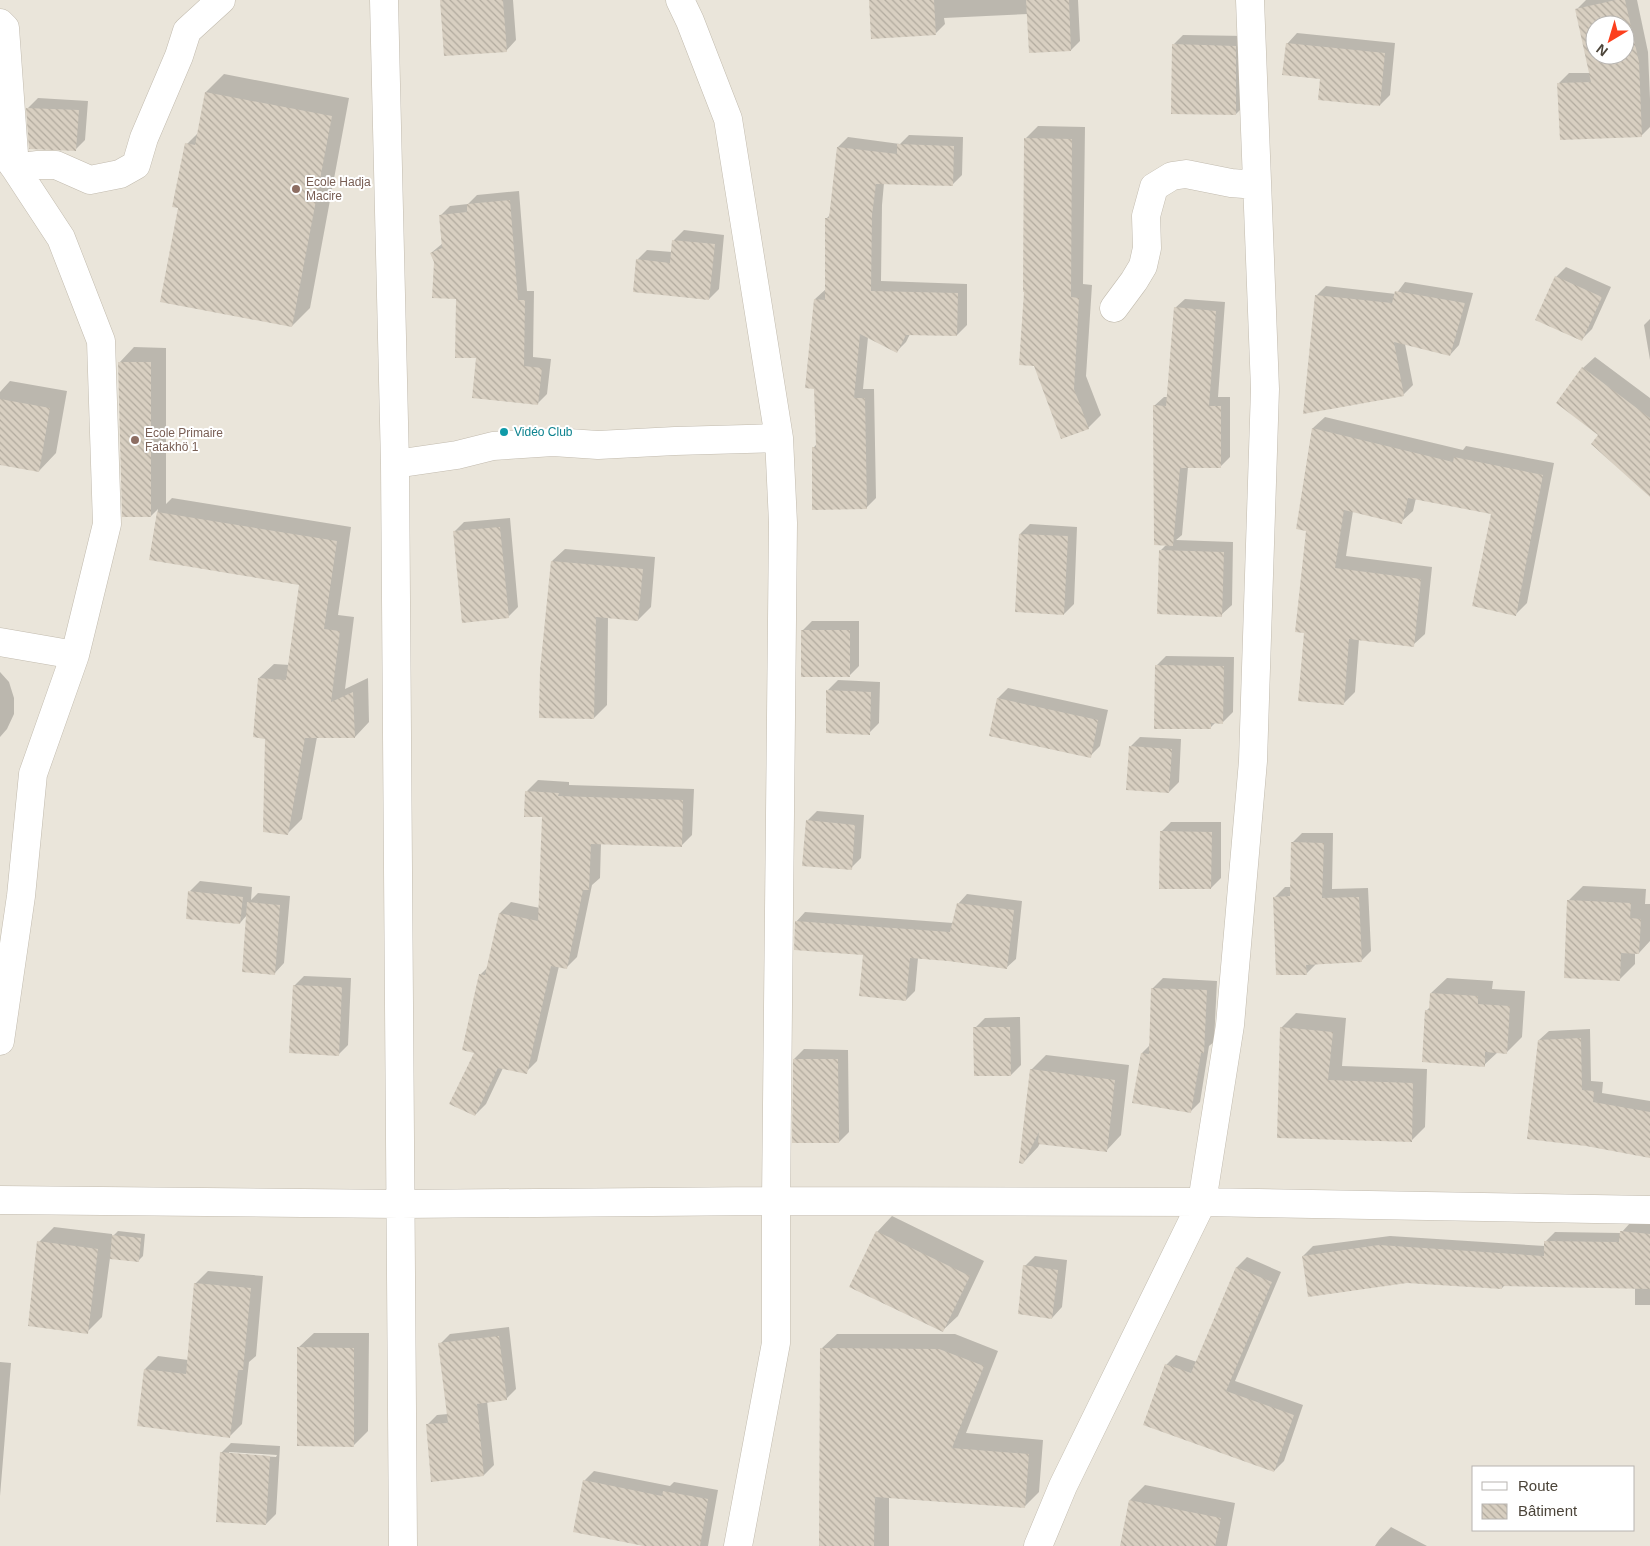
<svg xmlns="http://www.w3.org/2000/svg" width="1650" height="1546" font-family="Helvetica,sans-serif">
<style>
.residential{fill:#eae5da;fill-rule:evenodd}
.shadow{fill:#0003;fill-rule:evenodd}
.building{fill:url(#building-back-hatch);fill-rule:evenodd}
.lines{fill:none;stroke-linecap:round;stroke-linejoin:round}
.minor-casing{stroke:#c2bbae;stroke-width:29}
.minor{stroke:#fff;stroke-width:28}
.education-dot{fill:#8d6e63;stroke:#fff;stroke-width:2}
.culture-dot{fill:#0f9aa8;stroke:#fff;stroke-width:2}
.labels{text-anchor:middle;dominant-baseline:central;stroke-width:4;stroke-linejoin:round;paint-order:stroke}
.education-label{font-size:12px;fill:#785e54;stroke:#fff;text-anchor:start}
.culture-label{font-size:12px;fill:#0d838f;stroke:#fff;text-anchor:start}
</style>
<defs>
<pattern id="building-back-hatch" width="6" height="6" patternUnits="userSpaceOnUse" patternTransform="scale(1.25)"><rect width="6" height="6" fill="#d8cfc1"/><path d="M-1 5l2 2M0 0l6 6M5-1l2 2" fill="none" stroke="#b1aa9e"/></pattern>
</defs>
<rect width="100%" height="100%" fill="#f6f3ec"/>
<!-- residential -->
<path class="residential" d="M 0,0 L 1650,0 L 1650,1546 L 0,1546 ZM 1595,25 L 1625,25 L 1625,55 L 1595,55 ZM 1474,1467 L 1634,1467 L 1634,1530 L 1474,1530 Z"/>
<!-- shadow -->
<path class="shadow" d="M 441,0 L 513,0 L 516,40 L 506,51 Z
M 870,0 L 1078,0 L 1080,41 L 1071,50 L 1028,14 L 944,18 L 945,24 L 936,33 Z
M 1586,0 L 1637,0 L 1648,52 L 1650,99 L 1650,127 L 1641,136 L 1559,83 L 1569,73 L 1591,73 L 1577,9 ZM 1595,25 L 1625,25 L 1625,55 L 1595,55 Z
M 1297,33 L 1395,43 L 1390,95 L 1380,105 L 1287,44 Z
M 1183,35 L 1246,36 L 1246,104 L 1236,114 L 1173,45 Z
M 224,74 L 349,98 L 310,308 L 292,326 L 179,207 L 187,144 L 199,132 L 206,92 Z
M 38,98 L 88,101 L 85,140 L 75,150 L 30,148 L 28,108 Z
M 1038,126 L 1085,127 L 1083,284 L 1092,285 L 1086,376 L 1101,415 L 1088,428 L 1025,291 L 1025,139 Z
M 909,135 L 963,137 L 962,175 L 952,185 L 884,183 L 882,205 L 881,281 L 967,284 L 967,325 L 957,335 L 910,334 L 906,342 L 896,352 L 868,337 L 863,389 L 874,389 L 876,498 L 866,508 L 813,448 L 817,444 L 815,299 L 826,289 L 826,219 L 830,215 L 838,147 L 848,137 L 900,144 Z
M 519,191 L 527,291 L 534,291 L 533,357 L 551,359 L 547,394 L 538,403 L 478,357 L 457,298 L 435,262 L 431,253 L 443,243 L 441,215 L 450,206 L 468,204 L 477,195 Z
M 684,230 L 724,235 L 719,289 L 709,299 L 637,260 L 647,250 L 672,252 L 674,240 Z
M 1566,267 L 1611,287 L 1592,329 L 1582,339 L 1556,277 Z
M 1405,282 L 1473,293 L 1459,345 L 1450,355 L 1405,344 L 1413,385 L 1403,395 L 1316,296 L 1326,286 L 1396,294 Z
M 1185,299 L 1225,302 L 1218,397 L 1230,397 L 1230,457 L 1221,466 L 1188,467 L 1182,535 L 1176,540 L 1233,542 L 1232,605 L 1221,615 L 1161,550 L 1167,544 L 1154,406 L 1164,397 L 1168,397 L 1175,308 Z
M 1650,319 L 1650,360 L 1644,325 Z
M 134,347 L 166,348 L 166,504 L 172,498 L 351,527 L 338,615 L 354,617 L 345,689 L 368,678 L 369,722 L 355,737 L 317,737 L 302,819 L 288,833 L 266,738 L 259,678 L 274,664 L 290,665 L 300,584 L 150,559 L 158,509 L 151,516 L 119,363 Z
M 1595,357 L 1650,398 L 1650,477 L 1600,435 L 1583,368 Z
M 10,381 L 67,391 L 56,453 L 39,471 L 0,464 L 0,392 Z
M 1325,417 L 1463,450 L 1466,446 L 1554,463 L 1527,603 L 1516,614 L 1492,513 L 1416,498 L 1413,511 L 1401,522 L 1353,511 L 1346,556 L 1432,567 L 1425,634 L 1413,645 L 1359,639 L 1355,692 L 1343,704 L 1305,632 L 1308,529 L 1313,428 Z
M 510,518 L 518,607 L 508,617 L 454,532 L 464,522 Z
M 1030,524 L 1077,527 L 1074,604 L 1064,614 L 1020,534 Z
M 565,549 L 655,557 L 651,607 L 638,620 L 608,617 L 607,705 L 594,718 L 552,561 Z
M 812,621 L 859,621 L 859,666 L 849,676 L 802,631 Z
M 1166,656 L 1234,657 L 1233,712 L 1223,722 L 1216,722 L 1210,728 L 1156,666 Z
M 0,672 L 9,682 L 14,698 L 14,714 L 7,729 L 0,737 Z
M 838,680 L 880,682 L 879,723 L 869,733 L 828,690 Z
M 1008,688 L 1108,710 L 1100,746 L 1090,756 L 998,698 Z
M 1140,737 L 1181,739 L 1179,782 L 1169,792 L 1130,747 Z
M 538,780 L 569,782 L 569,785 L 694,789 L 692,835 L 681,846 L 601,843 L 600,878 L 592,885 L 577,957 L 566,968 L 559,966 L 537,1061 L 526,1072 L 503,1068 L 486,1104 L 475,1115 L 475,1052 L 481,974 L 488,967 L 500,913 L 511,902 L 540,908 L 544,816 L 526,792 Z
M 817,811 L 864,815 L 861,858 L 851,868 L 807,821 Z
M 1171,822 L 1221,822 L 1221,878 L 1211,888 L 1161,832 Z
M 1302,833 L 1333,833 L 1332,889 L 1368,888 L 1371,951 L 1361,961 L 1316,964 L 1306,974 L 1275,897 L 1285,887 L 1291,887 L 1292,843 Z
M 200,881 L 252,887 L 251,900 L 258,893 L 290,896 L 284,963 L 274,974 L 247,915 L 240,923 L 190,891 Z
M 1583,886 L 1646,889 L 1645,904 L 1650,904 L 1650,941 L 1639,953 L 1635,953 L 1635,964 L 1620,979 L 1568,901 Z
M 967,894 L 1022,901 L 1016,959 L 1006,968 L 948,960 L 918,958 L 915,991 L 906,1000 L 864,954 L 796,922 L 805,912 L 953,923 L 958,904 Z
M 304,976 L 351,978 L 348,1045 L 338,1055 L 294,986 Z
M 1163,978 L 1217,981 L 1214,1042 L 1209,1046 L 1200,1102 L 1190,1112 L 1142,1053 L 1150,1045 L 1153,988 Z
M 1447,978 L 1493,981 L 1492,989 L 1525,991 L 1522,1037 L 1507,1052 L 1498,1052 L 1484,1065 L 1426,1011 L 1431,1006 L 1431,993 Z
M 1296,1013 L 1346,1018 L 1342,1066 L 1427,1069 L 1425,1127 L 1411,1141 L 1278,1137 L 1282,1027 Z
M 1020,1017 L 1021,1065 L 1011,1075 L 975,1028 L 985,1018 Z
M 1590,1029 L 1591,1081 L 1603,1082 L 1602,1093 L 1650,1101 L 1650,1157 L 1586,1145 L 1539,1040 L 1549,1031 Z
M 804,1049 L 848,1050 L 849,1132 L 839,1142 L 794,1059 Z
M 1046,1055 L 1129,1065 L 1121,1135 L 1106,1151 L 1040,1143 L 1038,1147 L 1023,1163 L 1031,1070 Z
M 892,1216 L 984,1261 L 958,1316 L 942,1331 L 877,1232 Z
M 1631,1222 L 1650,1224 L 1650,1305 L 1635,1305 L 1635,1287 L 1505,1285 L 1502,1288 L 1303,1256 L 1313,1246 L 1390,1236 L 1545,1246 L 1545,1242 L 1555,1232 L 1621,1233 Z
M 54,1227 L 112,1234 L 112,1237 L 118,1231 L 145,1234 L 143,1256 L 138,1261 L 110,1258 L 102,1317 L 87,1332 L 39,1242 Z
M 1035,1256 L 1067,1260 L 1062,1307 L 1052,1318 L 1025,1266 Z
M 1247,1257 L 1281,1272 L 1235,1381 L 1303,1405 L 1284,1461 L 1274,1471 L 1166,1365 L 1176,1355 L 1197,1362 L 1237,1267 Z
M 208,1271 L 263,1276 L 256,1356 L 249,1362 L 242,1424 L 229,1437 L 138,1425 L 145,1369 L 158,1356 L 188,1360 L 195,1284 Z
M 509,1327 L 516,1389 L 506,1399 L 487,1401 L 494,1465 L 484,1475 L 427,1425 L 437,1415 L 448,1414 L 440,1344 L 450,1334 Z
M 314,1333 L 369,1333 L 368,1431 L 353,1446 L 298,1348 Z
M 837,1334 L 955,1334 L 998,1351 L 966,1433 L 1043,1440 L 1039,1492 L 1024,1507 L 889,1497 L 889,1546 L 820,1546 L 821,1349 Z
M 0,1362 L 11,1363 L 0,1496 Z
M 231,1443 L 280,1446 L 276,1514 L 266,1524 L 221,1453 ZM 229,1452 L 277,1455 L 276,1457 L 229,1454 Z
M 594,1471 L 670,1486 L 674,1482 L 718,1490 L 708,1546 L 654,1546 L 584,1481 Z
M 1145,1485 L 1235,1503 L 1227,1546 L 1121,1546 L 1130,1500 Z
M 1391,1527 L 1427,1546 L 1375,1546 L 1379,1540 Z"/>
<!-- building -->
<path class="building" d="M 440,0 L 503,0 L 507,52 L 444,56 Z
M 869,0 L 934,0 L 936,35 L 871,39 Z
M 1026,0 L 1069,0 L 1071,51 L 1029,53 Z
M 1616,0 L 1625,0 L 1639,62 L 1642,137 L 1560,140 L 1557,83 L 1591,82 L 1575,9 ZM 1595,25 L 1625,25 L 1625,55 L 1595,55 Z
M 1286,43 L 1385,53 L 1380,106 L 1318,100 L 1320,79 L 1282,75 Z
M 1172,44 L 1236,46 L 1236,115 L 1171,114 Z
M 205,92 L 332,116 L 292,327 L 160,302 L 178,208 L 172,207 L 185,143 L 195,145 Z
M 26,108 L 79,110 L 76,151 L 29,149 Z
M 1024,138 L 1072,139 L 1071,297 L 1079,298 L 1074,389 L 1089,429 L 1061,439 L 1034,366 L 1019,365 L 1024,292 L 1023,292 Z
M 897,144 L 954,146 L 953,186 L 876,184 L 872,215 L 871,291 L 958,293 L 957,336 L 906,335 L 897,353 L 860,334 L 854,398 L 865,398 L 867,509 L 812,510 L 812,447 L 816,447 L 814,389 L 805,388 L 814,299 L 825,300 L 825,218 L 829,218 L 837,147 L 897,154 Z
M 510,200 L 518,300 L 525,300 L 524,366 L 542,368 L 538,405 L 472,398 L 476,358 L 455,358 L 456,299 L 432,298 L 434,262 L 430,253 L 442,248 L 439,215 L 467,212 L 467,204 Z
M 672,240 L 715,244 L 709,300 L 633,292 L 636,259 L 670,263 Z
M 1555,276 L 1602,297 L 1582,341 L 1535,320 Z
M 1395,291 L 1465,303 L 1450,356 L 1394,342 L 1404,396 L 1303,414 L 1315,295 L 1392,303 Z
M 1174,307 L 1216,311 L 1209,406 L 1221,406 L 1221,468 L 1180,468 L 1173,546 L 1154,545 L 1153,405 L 1166,406 Z
M 118,362 L 151,362 L 151,517 L 122,517 Z
M 1582,367 L 1650,418 L 1650,497 L 1591,444 L 1598,435 L 1556,403 Z
M 0,399 L 50,408 L 39,472 L 0,465 Z
M 1312,428 L 1453,462 L 1454,457 L 1543,475 L 1516,616 L 1472,606 L 1491,514 L 1408,498 L 1402,524 L 1344,510 L 1335,568 L 1421,579 L 1414,647 L 1349,639 L 1344,705 L 1298,701 L 1304,633 L 1295,632 L 1306,531 L 1296,529 Z
M 157,512 L 337,541 L 324,629 L 340,631 L 331,702 L 353,692 L 355,738 L 305,738 L 288,835 L 263,832 L 265,739 L 253,737 L 258,678 L 286,680 L 299,585 L 149,560 Z
M 500,527 L 509,618 L 462,623 L 453,531 Z
M 1019,534 L 1068,536 L 1064,615 L 1015,612 Z
M 1159,550 L 1224,552 L 1222,617 L 1157,614 Z
M 551,561 L 643,569 L 638,621 L 596,617 L 594,719 L 539,718 L 540,670 Z
M 801,630 L 850,630 L 850,677 L 801,677 Z
M 1155,665 L 1224,666 L 1223,724 L 1211,723 L 1211,729 L 1154,729 Z
M 826,690 L 871,692 L 870,735 L 826,733 Z
M 997,698 L 1098,720 L 1091,758 L 989,736 Z
M 1129,746 L 1172,749 L 1169,793 L 1126,790 Z
M 525,791 L 559,793 L 558,796 L 683,800 L 682,847 L 591,844 L 589,890 L 583,890 L 567,969 L 551,966 L 527,1074 L 498,1068 L 475,1116 L 449,1104 L 474,1053 L 462,1050 L 479,974 L 485,975 L 499,913 L 538,921 L 542,817 L 524,817 Z
M 806,820 L 855,825 L 852,870 L 802,866 Z
M 1160,831 L 1212,832 L 1211,889 L 1159,889 Z
M 1291,842 L 1324,843 L 1322,898 L 1359,897 L 1362,962 L 1306,965 L 1307,975 L 1276,975 L 1273,897 L 1290,896 Z
M 188,891 L 243,897 L 240,924 L 186,919 Z
M 1567,900 L 1631,903 L 1630,918 L 1641,919 L 1639,954 L 1621,953 L 1620,981 L 1564,978 Z
M 247,902 L 280,905 L 275,975 L 242,972 Z
M 957,903 L 1014,910 L 1007,969 L 948,961 L 910,958 L 906,1001 L 859,996 L 863,955 L 794,950 L 795,921 L 950,932 Z
M 293,985 L 342,987 L 339,1056 L 289,1053 Z
M 1151,988 L 1207,990 L 1204,1053 L 1201,1053 L 1191,1113 L 1132,1103 L 1141,1053 L 1149,1054 Z
M 1430,993 L 1478,996 L 1478,1004 L 1510,1006 L 1507,1054 L 1485,1052 L 1485,1067 L 1422,1062 L 1425,1010 L 1429,1010 Z
M 973,1027 L 1010,1027 L 1011,1076 L 974,1076 Z
M 1280,1027 L 1333,1032 L 1328,1080 L 1413,1083 L 1412,1142 L 1277,1138 Z
M 1581,1038 L 1582,1090 L 1594,1091 L 1593,1102 L 1650,1112 L 1650,1158 L 1586,1146 L 1527,1139 L 1538,1040 Z
M 793,1059 L 838,1059 L 839,1143 L 792,1143 Z
M 1030,1069 L 1115,1080 L 1107,1152 L 1038,1144 L 1039,1132 L 1023,1164 L 1019,1163 Z
M 876,1231 L 970,1276 L 943,1332 L 849,1287 Z
M 1620,1231 L 1650,1234 L 1650,1289 L 1502,1286 L 1502,1289 L 1407,1283 L 1308,1297 L 1302,1256 L 1379,1245 L 1544,1256 L 1544,1241 L 1619,1242 Z
M 112,1235 L 141,1238 L 139,1262 L 110,1259 Z
M 37,1241 L 98,1249 L 88,1334 L 28,1326 Z
M 1023,1265 L 1058,1270 L 1052,1319 L 1018,1314 Z
M 1236,1267 L 1272,1282 L 1226,1391 L 1294,1415 L 1274,1472 L 1143,1425 L 1165,1364 L 1191,1373 Z
M 194,1283 L 251,1288 L 243,1370 L 238,1370 L 230,1438 L 137,1426 L 144,1369 L 186,1374 Z
M 499,1336 L 507,1400 L 477,1404 L 484,1476 L 431,1482 L 426,1424 L 448,1423 L 438,1343 Z
M 297,1347 L 354,1348 L 354,1447 L 297,1446 Z
M 820,1348 L 939,1349 L 984,1366 L 952,1448 L 1029,1454 L 1025,1508 L 875,1497 L 874,1546 L 819,1546 Z
M 220,1452 L 270,1456 L 266,1525 L 216,1522 Z
M 583,1480 L 662,1496 L 663,1491 L 708,1499 L 700,1546 L 644,1546 L 573,1532 Z
M 1129,1500 L 1221,1518 L 1215,1546 L 1120,1546 Z"/>
<g class="lines">
<defs>
<path id="minor" d="M 384,0 L 395,464 L 403,1546
M 0,23 L 5,28 L 15,168 L 38,165 L 56,165 L 90,180 L 120,174 L 136,165 L 144,138 L 179,56 L 187,31 L 221,0
M 0,148 L 15,168 L 61,238 L 101,341 L 107,524 L 75,655 L 33,774 L 21,896 L 0,1041
M 1114,308 L 1134,281 L 1143,266 L 1147,248 L 1146,216 L 1154,187 L 1172,176 L 1186,174 L 1231,183 L 1257,185
M 395,464 L 457,455 L 493,446 L 553,442 L 598,445 L 675,441 L 779,438 L 728,119 L 690,21 L 680,0
M 0,642 L 75,655
M 0,1200 L 400,1204 L 776,1201 L 1202,1202 L 1650,1210
M 738,1546 L 776,1343 L 776,1201 L 783,523 L 779,438
M 1038,1546 L 1063,1486 L 1202,1202 L 1230,1025 L 1253,761 L 1265,389 L 1250,0"/>
</defs>
<!-- minor casing -->
<use href="#minor" class="minor-casing"/>
<!-- minor -->
<use href="#minor" class="minor"/>
</g>
<!-- markers -->
<g class="education-dot">
<circle cx="296" cy="189" r="5"/>
<circle cx="135" cy="440" r="5"/>
</g>
<circle class="culture-dot" cx="504" cy="432" r="5"/>
<g class="labels">
<!-- education labels -->
<g class="education-label">
<text x="306" y="182">Ecole Hadja<tspan x="306" dy="14">Macire</tspan></text>
<text x="145" y="433">Ecole Primaire<tspan x="145" dy="14">Fatakhö 1</tspan></text>
</g>
<!-- culture labels -->
<g class="culture-label">
<text x="514" y="432">Vidéo Club</text>
</g>
</g>
<!-- legend -->
<rect x="1472" y="1466" width="162" height="65" fill="#ffffff" stroke="#b7b4b0"/>
<rect x="1482" y="1482" width="25" height="8" fill="#ffffff" stroke="#b7b4b0"/>
<text x="1518" y="1491" font-size="15" fill="#4b4439">Route</text>
<rect x="1482" y="1504" width="25" height="15" fill="url(#building-back-hatch)" stroke="#b7b4b0"/>
<text x="1518" y="1516" font-size="15" fill="#4b4439">Bâtiment</text>
<!-- north arrow -->
<g transform="translate(1610 40) rotate(218)"><circle r="24" fill="#ffffff" stroke="#b7b4b0"/>
<path d="M0-4L9 19L0 12L-9 19Z" fill="#fc3f1d"/>
<text y="-8" font-size="14" font-weight="bold" text-anchor="middle" fill="#4b4439">N</text>
</g>
</svg>
